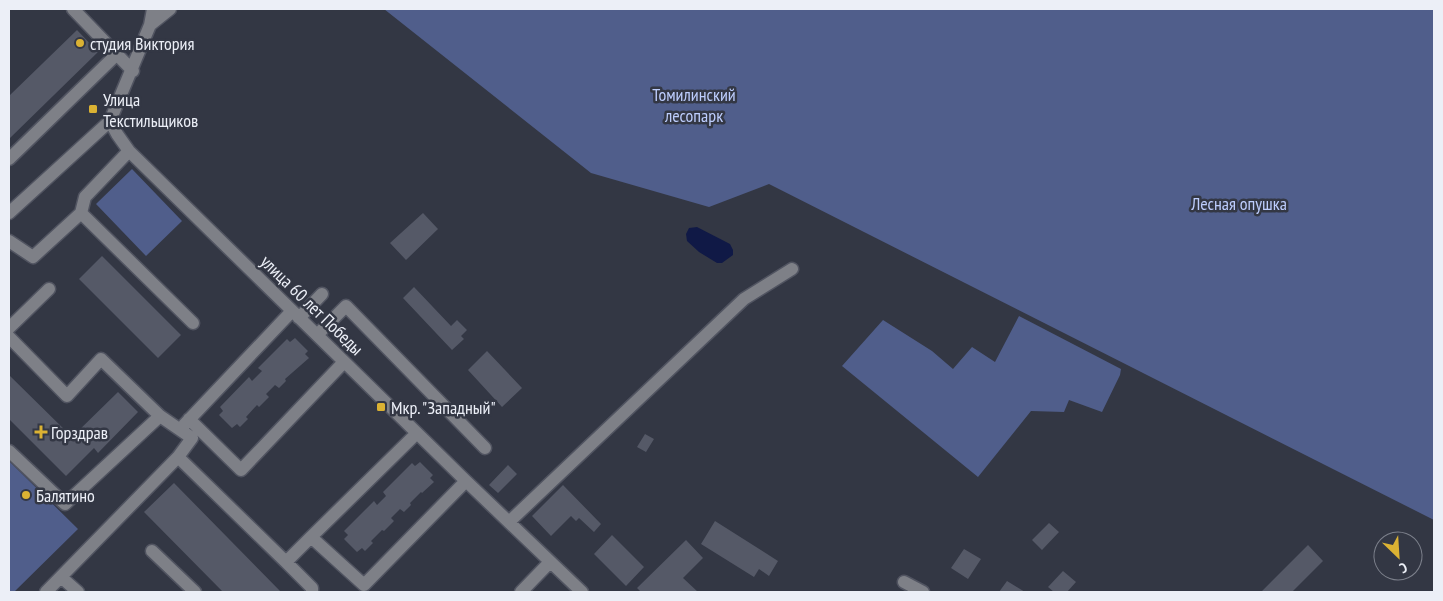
<svg xmlns="http://www.w3.org/2000/svg" width="1443" height="601" font-family="'PT Sans Narrow',sans-serif">
<style>
.green{fill:#505e8b}
.water{fill:#101946}
.building{fill:#555967}
.lines{fill:none;stroke-linecap:round;stroke-linejoin:round}
.minor-casing{stroke:#515461;stroke-width:15}
.minor{stroke:#7e8087;stroke-width:12}
.poi-dot{fill:#dbb233;stroke:#333744;stroke-width:2}
.labels{text-anchor:middle;dominant-baseline:central;stroke-width:5;stroke-linejoin:round;paint-order:stroke}
.poi-label{font-size:18px;fill:#eceff7;stroke:#333744;text-anchor:start}
.park-label{font-size:18px;fill:#bdcdfd;stroke:#333744}
.street-label{font-size:18px;fill:#eceff7;stroke:#333744}
</style>
<rect width="100%" height="100%" fill="#333744"/>
<!-- green -->
<path class="green" d="M 384,9 L 1434,9 L 1434,520 L 769,184 L 709,207 L 591,173 Z
M 132,169 L 182,221 L 146,256 L 96,204 Z
M 1019,316 L 1121,369 L 1120,375 L 1102,412 L 1069,400 L 1064,412 L 1031,411 L 978,477 L 842,366 L 883,320 L 932,351 L 953,369 L 972,347 L 995,362 Z
M 9,461 L 78,529 L 14,592 L 9,592 Z"/>
<!-- water -->
<path class="water" d="M 697,227 L 730,244 L 733,250 L 733,255 L 722,263 L 717,263 L 699,252 L 687,241 L 686,234 L 689,228 Z"/>
<!-- building -->
<path class="building" d="M 77,30 L 98,52 L 9,139 L 9,96 Z
M 423,213 L 438,229 L 406,260 L 390,243 Z
M 102,256 L 181,335 L 158,358 L 79,279 Z
M 414,287 L 451,326 L 457,320 L 467,330 L 461,336 L 464,339 L 452,350 L 403,298 Z
M 295,338 L 308,351 L 305,354 L 309,358 L 285,379 L 286,381 L 279,388 L 275,385 L 266,394 L 269,397 L 259,407 L 257,405 L 246,417 L 248,419 L 240,427 L 237,424 L 232,428 L 219,415 L 223,411 L 220,407 L 249,377 L 252,381 L 262,371 L 258,368 L 287,339 L 290,342 Z
M 487,351 L 522,388 L 502,407 L 468,370 Z
M 9,375 L 72,437 L 118,392 L 138,412 L 98,453 L 94,448 L 66,476 L 9,419 Z
M 645,434 L 654,439 L 646,452 L 637,447 Z
M 420,462 L 433,475 L 430,478 L 434,482 L 422,493 L 421,492 L 410,503 L 411,505 L 404,512 L 400,509 L 391,518 L 394,521 L 384,531 L 382,530 L 371,541 L 373,543 L 365,551 L 362,548 L 357,552 L 344,539 L 348,535 L 344,531 L 374,501 L 377,505 L 386,496 L 383,492 L 412,463 L 415,466 Z
M 508,465 L 517,474 L 498,493 L 489,485 Z
M 174,483 L 281,592 L 223,592 L 144,512 Z
M 563,485 L 601,524 L 594,532 L 579,518 L 576,521 L 571,516 L 551,536 L 532,516 Z
M 715,521 L 778,561 L 769,576 L 759,569 L 754,577 L 701,544 Z
M 1049,523 L 1059,532 L 1042,550 L 1032,540 Z
M 612,535 L 644,567 L 626,586 L 594,554 Z
M 686,540 L 703,558 L 683,578 L 698,592 L 641,592 L 637,588 Z
M 1308,545 L 1323,561 L 1292,592 L 1261,592 Z
M 964,549 L 981,559 L 968,579 L 951,568 Z
M 1063,571 L 1076,582 L 1067,592 L 1054,592 L 1048,587 Z
M 1007,581 L 1025,592 L 999,592 Z"/>
<g class="lines">
<defs>
<path id="minor" d="M 73,9 L 133,71
M 153,9 L 150,25 L 110,121 L 117,134 L 129,151 L 466,481 L 582,592
M 150,25 L 170,9
M 9,159 L 117,54
M 9,213 L 110,121
M 81,213 L 193,323
M 9,241 L 33,257 L 81,213 L 85,197 L 129,151
M 299,318 L 322,294
M 9,328 L 49,289
M 317,335 L 346,306 L 485,448
M 9,337 L 67,396 L 101,359 L 160,416 L 192,438 L 178,457 L 286,562 L 311,537 L 364,585 L 466,481
M 189,419 L 241,470 L 344,362
M 184,425 L 292,311
M 9,451 L 65,504 L 160,416
M 509,522 L 744,299 L 792,269
M 311,537 L 417,433
M 152,551 L 195,592
M 286,562 L 312,588 L 312,592
M 61,577 L 78,592
M 904,582 L 923,592
M 46,592 L 178,457
M 521,592 L 550,562"/>
</defs>
<!-- minor casing -->
<use href="#minor" class="minor-casing"/>
<!-- minor -->
<use href="#minor" class="minor"/>
</g>
<!-- markers -->
<g class="poi-dot">
<circle cx="80" cy="43" r="5"/>
<rect x="88" y="104" width="10" height="10" rx="2.5"/>
<rect x="376" y="402" width="10" height="10" rx="2.5"/>
<path d="M38.5 424.5h5v5h5v5h-5v5h-5v-5h-5v-5h5z"/>
<circle cx="26" cy="495" r="5"/>
</g>
<g class="labels">
<!-- poi labels -->
<g class="poi-label">
<text x="90" y="43">студия Виктория</text>
<text x="103" y="99">Улица<tspan x="103" dy="21">Текстильщиков</tspan></text>
<text x="391" y="407">Мкр. "Западный"</text>
<text x="51" y="432">Горздрав</text>
<text x="36" y="495">Балятино</text>
</g>
<!-- park labels -->
<g class="park-label">
<text x="694" y="94">Томилинский<tspan x="694" dy="21">лесопарк</tspan></text>
<text x="1239" y="203">Лесная опушка</text>
</g>
<!-- street labels -->
<g class="street-label">
<text transform="translate(312 305) rotate(44)">улица 60 лет Победы</text>
</g>
</g>
<!-- border -->
<rect width="1443" height="601" fill="none" stroke="#eceff7" stroke-width="20"/>
<!-- north arrow -->
<g transform="translate(1398 556) rotate(155)"><circle r="24" fill="#333744" stroke="#7d818c"/>
<path d="M0-4L9 19L0 12L-9 19Z" fill="#dbb233"/>
<text y="-8" font-size="14" font-weight="bold" text-anchor="middle" fill="#eceff7">С</text>
</g>
</svg>
